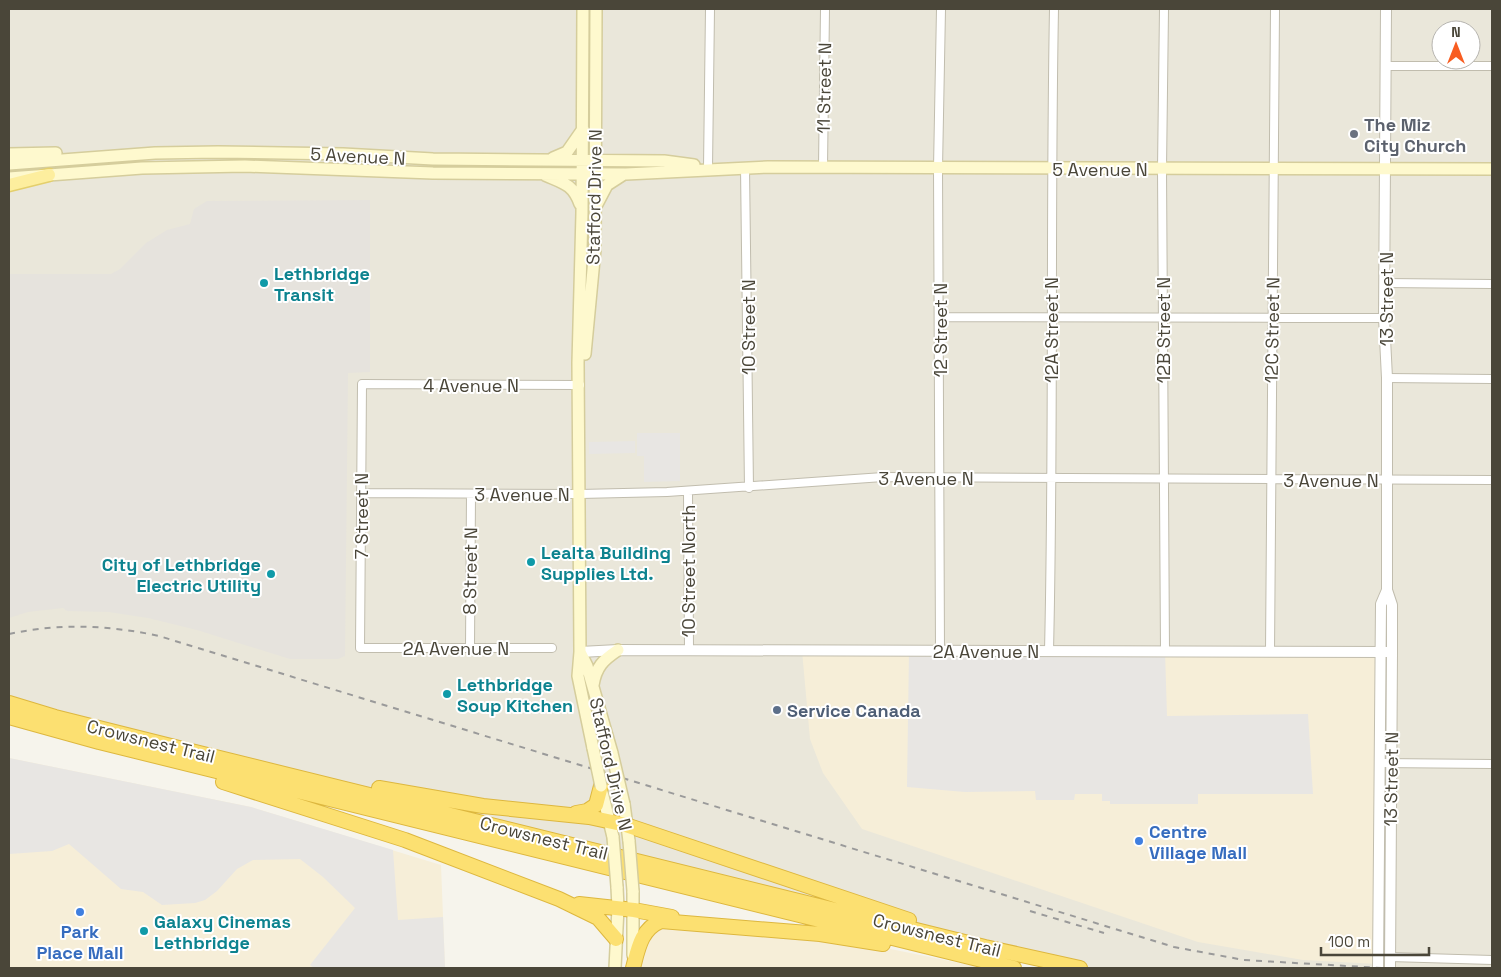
<svg xmlns="http://www.w3.org/2000/svg" width="1501" height="977" font-family="'Space Grotesk',sans-serif">
<style>
.residential{fill:#eae7da;fill-rule:evenodd}
.commercial{fill:#f6eed8}
.industrial{fill:#e6e3dd}
.parking{fill:#e8e6e3}
.lines{fill:none;stroke-linecap:round;stroke-linejoin:round}
.minor-casing{stroke:#c1bdae;stroke-width:10}
.tertiary-casing{stroke:#c1bdae;stroke-width:12}
.secondary-casing{stroke:#d5cd9c;stroke-width:14}
.primary-casing{stroke:#e4cf6c;stroke-width:15}
.motorway-casing{stroke:#ddb73f;stroke-width:16}
.minor{stroke:#fff;stroke-width:8}
.tertiary{stroke:#fff;stroke-width:10}
.secondary{stroke:#fef9ce;stroke-width:11}
.primary{stroke:#fdee9e;stroke-width:12}
.motorway{stroke:#fce071;stroke-width:14}
.rail{stroke:#9a9a9a;stroke-width:2;stroke-dasharray:6 6;stroke-linecap:butt}
.secondary-bridge-casing{stroke:#d5cd9c;stroke-width:14;stroke-linecap:butt}
.secondary-bridge{stroke:#fef9ce;stroke-width:11}
.worship-dot{fill:#6b7280;stroke:#fff;stroke-width:2}
.culture-dot{fill:#0f9aa8;stroke:#fff;stroke-width:2}
.service-dot{fill:#5c6f8a;stroke:#fff;stroke-width:2}
.shop-dot{fill:#3f7fe0;stroke:#fff;stroke-width:2}
.labels{text-anchor:middle;dominant-baseline:central;stroke-width:4;stroke-linejoin:round;paint-order:stroke}
.street-label{font-size:18px;fill:#4a4639;stroke:#fff}
.worship-label{font-size:18px;font-weight:bold;fill:#5b616d;stroke:#fff;text-anchor:start}
.culture-label{font-size:18px;font-weight:bold;fill:#0d838f;stroke:#fff;text-anchor:start}
.service-label{font-size:18px;font-weight:bold;fill:#4e5e75;stroke:#fff;text-anchor:start}
.shop-label{font-size:18px;font-weight:bold;fill:#366cbe;stroke:#fff;text-anchor:start}
</style>
<rect width="100%" height="100%" fill="#f6f4ec"/>
<!-- residential -->
<path class="residential" d="M 9,9 L 1492,9 L 1492,968 L 1383,968 L 1387,480 L 1377,968 L 1080,968 L 9,702 ZM 1441,30 L 1471,30 L 1471,60 L 1441,60 Z"/>
<!-- commercial -->
<path class="commercial" d="M 802,651 L 1379,653 L 1378,964 L 1303,960 L 1198,942 L 862,829 L 823,773 L 810,739 Z
M 9,758 L 251,807 L 441,865 L 445,968 L 9,968 Z
M 652,927 L 861,943 L 984,968 L 637,968 Z"/>
<!-- industrial -->
<path class="industrial" d="M 370,200 L 370,372 L 348,373 L 345,656 L 338,659 L 290,659 L 197,630 L 148,618 L 109,612 L 67,611 L 63,608 L 28,612 L 9,618 L 9,274 L 111,274 L 120,269 L 146,243 L 167,230 L 190,224 L 194,209 L 207,201 Z"/>
<!-- parking -->
<path class="parking" d="M 637,433 L 680,433 L 680,481 L 644,482 L 644,456 L 637,456 Z
M 635,441 L 635,453 L 589,454 L 589,442 Z
M 909,651 L 1165,651 L 1167,716 L 1308,714 L 1313,794 L 1198,794 L 1198,804 L 1110,804 L 1110,801 L 1102,801 L 1102,794 L 1075,794 L 1074,800 L 1036,800 L 1035,791 L 965,792 L 907,787 Z
M 9,758 L 251,807 L 393,850 L 398,920 L 443,917 L 445,968 L 314,968 L 310,965 L 355,908 L 323,877 L 300,859 L 253,860 L 237,869 L 217,891 L 205,900 L 195,903 L 162,905 L 143,892 L 121,889 L 69,844 L 52,851 L 9,854 Z"/>
<g class="lines">
<defs>
<path id="minor" d="M 1164,9 L 1162,169 L 1165,651
M 1386,66 L 1492,66
M 745,167 L 749,488
M 823,167 L 825,9
M 708,168 L 710,9
M 1385,283 L 1492,284
M 940,317 L 1384,318
M 1387,378 L 1492,379
M 688,491 L 689,650
M 361,493 L 580,494 L 667,492 L 883,477 L 1492,480
M 470,648 L 471,494
M 552,648 L 360,648 L 362,384 L 580,385
M 940,651 L 938,168 L 941,9
M 1049,651 C 1054,437 1050,223 1054,9
M 1270,652 L 1275,9
M 1380,763 L 1492,764
M 1390,957 L 1492,960"/>
<path id="tertiary" d="M 1386,9 L 1384,318 L 1387,378 L 1387,590 L 1392,605 L 1392,652 L 1390,968
M 580,652 L 618,650 L 1392,652
M 1378,968 L 1381,604 L 1387,590"/>
<path id="secondary" d="M 583,9 L 582,213 L 578,363 L 580,652 L 578,676 L 593,748
M 9,154 L 56,153
M 553,158 L 567,152 L 583,129
M 9,164 L 155,153 L 218,152 L 343,154 L 433,159 L 664,161 L 694,165
M 545,175 C 563,183 573,184 580,204
M 9,178 L 142,168 L 245,166 L 433,173 L 626,174 L 768,167 L 1492,169
M 596,206 L 607,185 L 624,174
M 585,354 L 595,249 L 596,9
M 580,652 L 587,666 L 612,753
M 593,685 C 596,667 603,660 618,650
M 601,788 L 613,837
M 624,804 L 629,841
M 633,891 L 633,955
M 615,968 L 618,908 L 617,887"/>
<path id="primary" d="M 9,185 L 49,175"/>
<path id="motorway" d="M 9,703 L 55,717 L 183,749 L 985,947 L 1080,968
M 9,717 L 99,742 L 1014,968
M 223,782 L 405,840 L 559,899 L 598,918 L 616,939
M 379,788 L 483,806 L 589,817 L 626,825 L 909,920
M 576,813 L 587,811 L 596,805 L 601,786
M 579,904 L 634,910 L 672,917
M 633,968 C 638,949 641,929 661,921 L 820,934 L 883,944"/>
</defs>
<!-- minor casing -->
<use href="#minor" class="minor-casing"/>
<!-- tertiary casing -->
<use href="#tertiary" class="tertiary-casing"/>
<!-- secondary casing -->
<use href="#secondary" class="secondary-casing"/>
<!-- primary casing -->
<use href="#primary" class="primary-casing"/>
<!-- motorway casing -->
<use href="#motorway" class="motorway-casing"/>
<!-- minor -->
<use href="#minor" class="minor"/>
<!-- tertiary -->
<use href="#tertiary" class="tertiary"/>
<!-- secondary -->
<use href="#secondary" class="secondary"/>
<!-- primary -->
<use href="#primary" class="primary"/>
<!-- motorway -->
<use href="#motorway" class="motorway"/>
<!-- rail -->
<path class="rail" d="M 9,634 C 60,623 108,625 159,636 L 1174,947 L 1244,960 L 1382,968
M 1030,911 L 1104,933"/>
<defs>
<path id="secondary-bridge" d="M 593,748 L 601,786
M 612,753 L 624,804
M 613,837 L 617,887
M 629,841 L 633,891"/>
</defs>
<!-- secondary-bridge casing -->
<use href="#secondary-bridge" class="secondary-bridge-casing"/>
<!-- secondary-bridge -->
<use href="#secondary-bridge" class="secondary-bridge"/>
</g>
<!-- markers -->
<circle class="worship-dot" cx="1354" cy="134" r="5"/>
<g class="culture-dot">
<circle cx="264" cy="283" r="5"/>
<circle cx="531" cy="562" r="5"/>
<circle cx="271" cy="574" r="5"/>
<circle cx="447" cy="694" r="5"/>
<circle cx="144" cy="931" r="5"/>
</g>
<circle class="service-dot" cx="777" cy="710" r="5"/>
<g class="shop-dot">
<circle cx="1139" cy="841" r="5"/>
<circle cx="80" cy="912" r="5"/>
</g>
<g class="labels">
<!-- street labels -->
<g class="street-label">
<text transform="translate(824 88) rotate(-89)">11 Street N</text>
<text transform="translate(358 156) rotate(3)">5 Avenue N</text>
<text x="1100" y="169">5 Avenue N</text>
<text transform="translate(594 197) rotate(-89)">Stafford Drive N</text>
<text transform="translate(1386 299) rotate(-90)">13 Street N</text>
<text transform="translate(748 327) rotate(-90)">10 Street N</text>
<text transform="translate(940 330) rotate(-90)">12 Street N</text>
<text transform="translate(1051 330) rotate(-90)">12A Street N</text>
<text transform="translate(1163 330) rotate(-90)">12B Street N</text>
<text transform="translate(1272 330) rotate(-89)">12C Street N</text>
<text x="471" y="385">4 Avenue N</text>
<text x="926" y="478">3 Avenue N</text>
<text x="1331" y="480">3 Avenue N</text>
<text x="522" y="494">3 Avenue N</text>
<text transform="translate(361 516) rotate(-90)">7 Street N</text>
<text transform="translate(470 571) rotate(-89)">8 Street N</text>
<text transform="translate(688 571) rotate(-90)">10 Street North</text>
<text x="456" y="648">2A Avenue N</text>
<text x="986" y="651">2A Avenue N</text>
<text transform="translate(151 741) rotate(14)">Crowsnest Trail</text>
<text transform="translate(611 764) rotate(77)">Stafford Drive N</text>
<text transform="translate(1391 779) rotate(-89)">13 Street N</text>
<text transform="translate(544 838) rotate(14)">Crowsnest Trail</text>
<text transform="translate(937 935) rotate(14)">Crowsnest Trail</text>
</g>
<!-- worship labels -->
<g class="worship-label">
<text x="1364" y="124">The Miz<tspan x="1364" dy="21">City Church</tspan></text>
</g>
<!-- culture labels -->
<g class="culture-label">
<text x="274" y="273">Lethbridge<tspan x="274" dy="21">Transit</tspan></text>
<text x="541" y="552">Lealta Building<tspan x="541" dy="21">Supplies Ltd.</tspan></text>
<text x="261" y="564" text-anchor="end">City of Lethbridge<tspan x="261" dy="21">Electric Utility</tspan></text>
<text x="457" y="684">Lethbridge<tspan x="457" dy="21">Soup Kitchen</tspan></text>
<text x="154" y="921">Galaxy Cinemas<tspan x="154" dy="21">Lethbridge</tspan></text>
</g>
<!-- service labels -->
<g class="service-label">
<text x="787" y="710">Service Canada</text>
</g>
<!-- shop labels -->
<g class="shop-label">
<text x="1149" y="831">Centre<tspan x="1149" dy="21">Village Mall</tspan></text>
<text x="80" y="931" text-anchor="middle">Park<tspan x="80" dy="21">Place Mall</tspan></text>
</g>
</g>
<!-- border -->
<rect width="1501" height="977" fill="none" stroke="#4a4639" stroke-width="20"/>
<!-- north arrow -->
<g transform="translate(1456 45)"><circle r="24" fill="#ffffff" stroke="#b7b5b0"/>
<path d="M0-4L9 19L0 12L-9 19Z" fill="#f85d21"/>
<text y="-8" font-size="14" font-weight="bold" text-anchor="middle" fill="#4a4639">N</text>
</g>
<!-- scale -->
<path d="M1321 947v8h108v-8" fill="none" stroke="#4a4639" stroke-width="2.5"/>
<text x="1328" y="947" font-size="15" fill="#4a4639" stroke="#ffffff" stroke-width="4" paint-order="stroke">100 m</text>
</svg>
